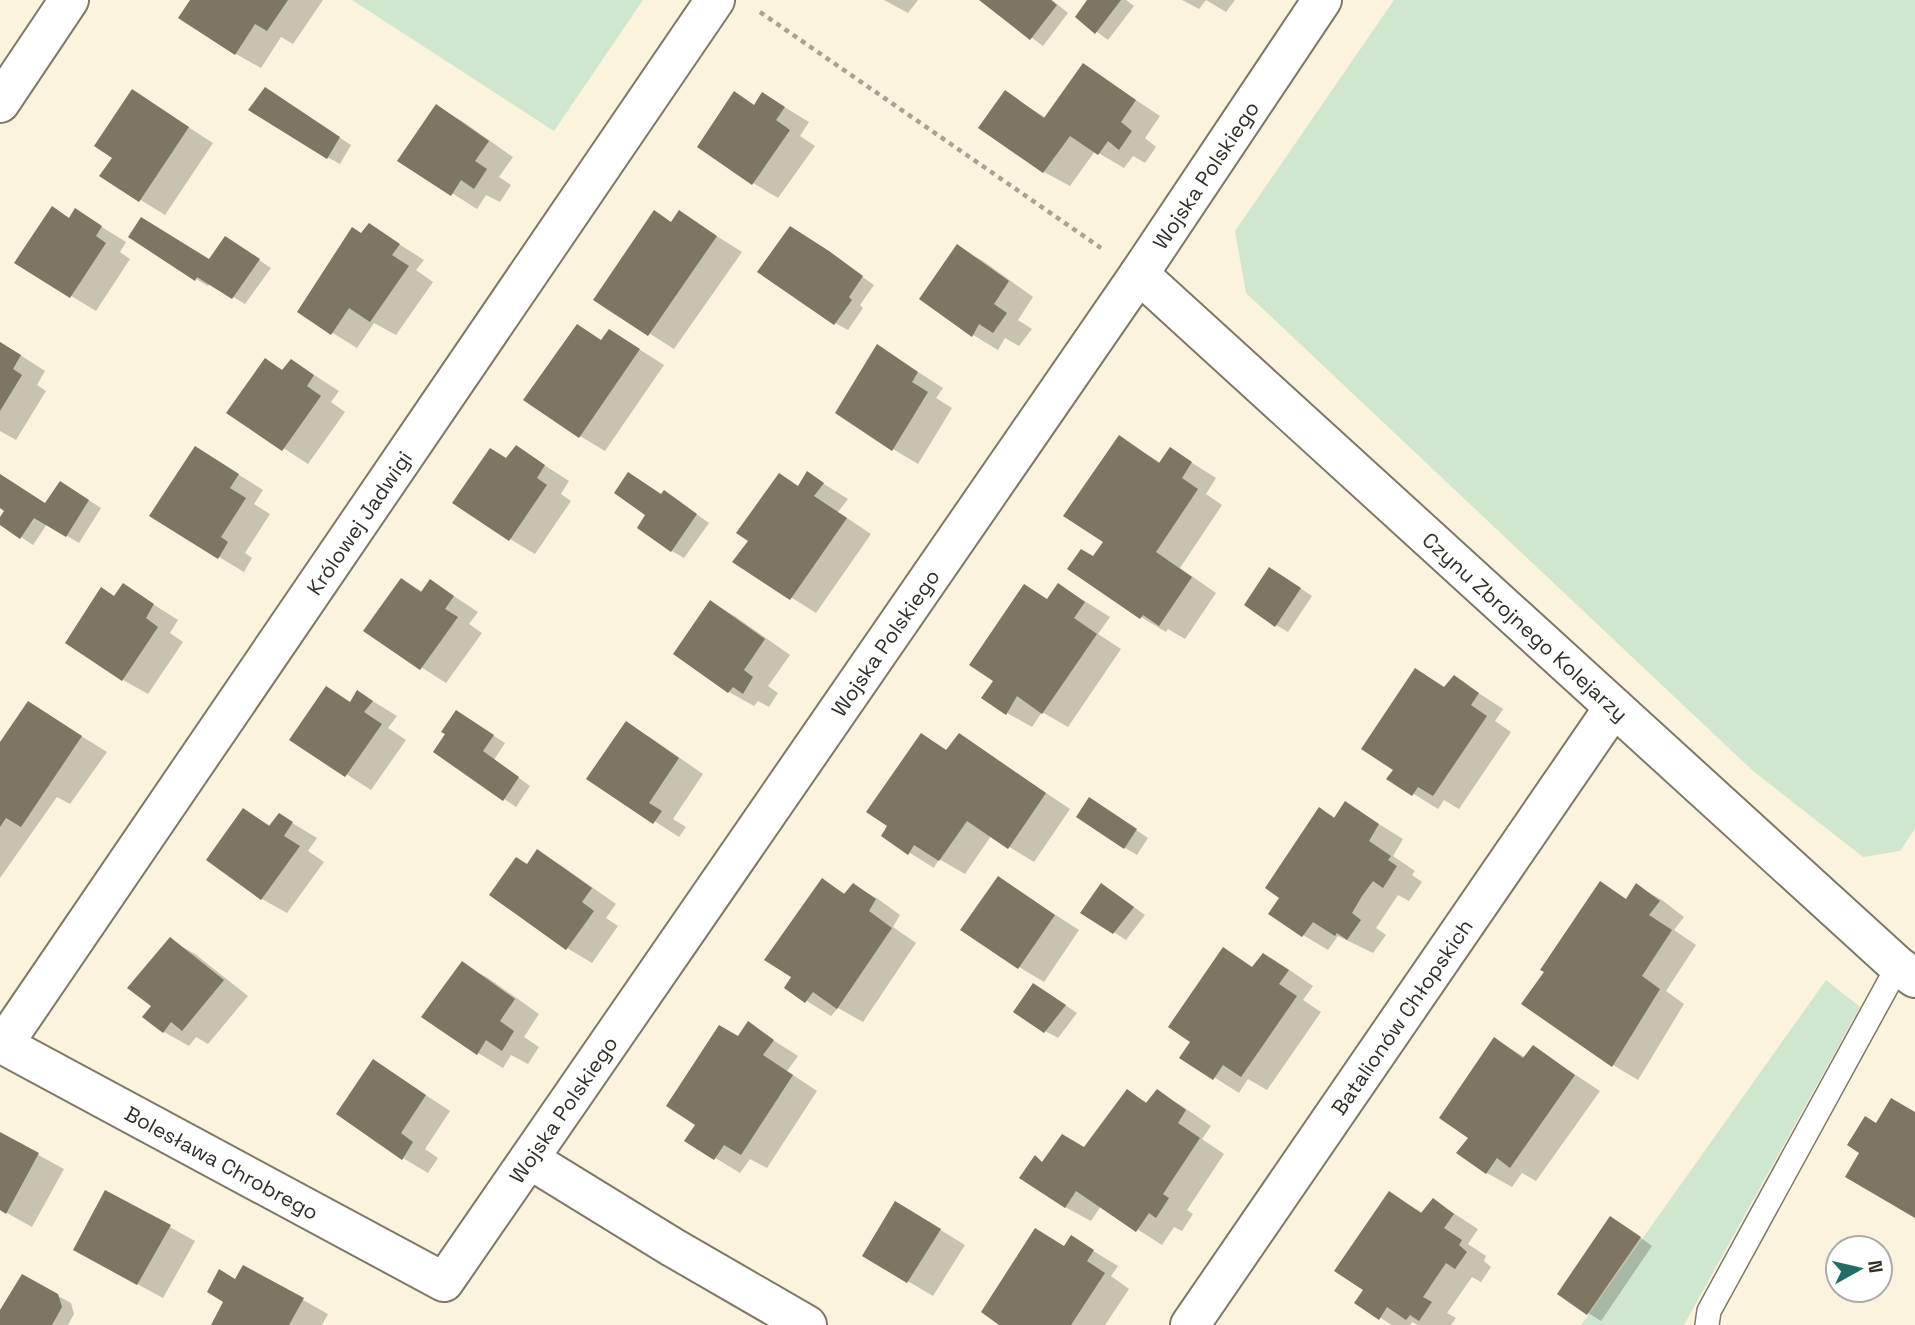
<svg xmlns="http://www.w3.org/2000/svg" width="1915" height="1325" font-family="'Space Grotesk',sans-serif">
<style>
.green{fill:#d1e6ce}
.shadow{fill:#0003}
.building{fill:#7c7663}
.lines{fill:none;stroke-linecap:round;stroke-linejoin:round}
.lane-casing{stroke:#7f7866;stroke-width:26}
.street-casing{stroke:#7f7866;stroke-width:42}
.path{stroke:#a8a293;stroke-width:4.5;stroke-dasharray:5 5;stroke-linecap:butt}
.lane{stroke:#fff;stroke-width:23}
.street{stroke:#fff;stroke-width:38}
.labels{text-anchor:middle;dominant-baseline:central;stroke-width:7;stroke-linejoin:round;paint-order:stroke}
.street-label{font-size:21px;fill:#322f27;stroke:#fff}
</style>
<rect width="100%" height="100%" fill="#fbf3de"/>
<!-- green -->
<path class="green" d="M 352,0 L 643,0 L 554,131 Z
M 1394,0 L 1915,0 L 1915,829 L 1900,851 L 1863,857 L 1752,770 L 1246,293 L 1235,231 Z
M 1826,980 L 1860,1007 L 1684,1325 L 1581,1325 Z"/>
<!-- shadow -->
<path class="shadow" d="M 192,0 L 323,0 L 293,44 L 281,37 L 261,68 L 236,54 Z
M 884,0 L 918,0 L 908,13 Z
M 982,0 L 1052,0 L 1068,13 L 1043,46 Z
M 1089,0 L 1126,0 L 1134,6 L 1108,40 L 1077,17 Z
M 1182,0 L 1235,0 L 1226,12 L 1206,0 L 1199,9 Z
M 1083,65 L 1160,116 L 1145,138 L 1156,147 L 1145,163 L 1133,156 L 1124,168 L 1095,151 L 1070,186 L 1044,172 L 980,127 L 1005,92 L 1046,118 Z
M 132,91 L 213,143 L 165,215 L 102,176 L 114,157 Z
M 763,94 L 809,122 L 800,136 L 815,146 L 778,198 L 753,183 L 755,106 Z
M 278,97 L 351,145 L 340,164 L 327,157 Z
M 437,107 L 462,121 L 513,157 L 499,177 L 511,185 L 500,202 L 486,195 L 477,209 L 400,160 Z
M 76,211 L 126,242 L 120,252 L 130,259 L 96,311 L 17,263 L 70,219 Z
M 680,213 L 742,252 L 674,349 L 595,299 L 673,223 Z
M 369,225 L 424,260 L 416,270 L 433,282 L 396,335 L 374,323 L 357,348 L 299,312 Z
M 803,235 L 874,285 L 860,305 L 863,308 L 848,330 L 835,323 Z
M 130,236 L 210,261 L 238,246 L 271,268 L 245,304 L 210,283 L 208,286 L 196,279 Z
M 957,247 L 983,261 L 1033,297 L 1018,320 L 1032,329 L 1019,346 L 1005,338 L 998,350 L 973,335 Z
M 577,326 L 602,341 L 634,346 L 664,365 L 605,451 L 580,436 Z
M 0,342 L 45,371 L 37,385 L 46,391 L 16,440 L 0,431 Z
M 878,346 L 943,388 L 936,398 L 952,408 L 918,464 L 893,449 Z
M 266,360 L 284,371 L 292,361 L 339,391 L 331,402 L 345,412 L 308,464 L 228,412 Z
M 1120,438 L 1161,463 L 1170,449 L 1216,478 L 1206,494 L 1222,505 L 1180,568 L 1216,593 L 1185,639 L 1168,629 L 1166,632 L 1141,617 L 1094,558 L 1106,541 Z
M 516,447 L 569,481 L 561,494 L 571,501 L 535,554 L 510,539 L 507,460 Z
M 220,463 L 263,490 L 254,504 L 270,514 L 245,553 L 252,558 L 244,572 L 219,557 Z
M 0,474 L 46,505 L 73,490 L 101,508 L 79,543 L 47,524 L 33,545 L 0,523 L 6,511 L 0,506 Z
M 808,474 L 848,499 L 838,512 L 871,534 L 816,613 L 735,562 L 799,487 Z
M 665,492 L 709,523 L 684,558 L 672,551 L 662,495 Z
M 1282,576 L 1312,596 L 1288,632 L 1276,625 Z
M 402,580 L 423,592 L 431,581 L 478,612 L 469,624 L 482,633 L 446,683 L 365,631 Z
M 123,585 L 178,620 L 170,633 L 183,642 L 148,694 L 123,680 L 115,597 Z
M 1059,585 L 1110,617 L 1098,634 L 1121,649 L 1068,727 L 1042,712 L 1032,727 L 1007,713 L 1048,600 Z
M 711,602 L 736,617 L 790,655 L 768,686 L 778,693 L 769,707 L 758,701 L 754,706 L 729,692 Z
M 1454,677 L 1503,709 L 1495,721 L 1511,732 L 1459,809 L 1444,800 L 1438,809 L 1388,778 Z
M 358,692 L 397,716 L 388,728 L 406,740 L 371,790 L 292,739 L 352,703 Z
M 28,703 L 107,752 L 70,804 L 57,797 L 0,878 L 0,745 Z
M 469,720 L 505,743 L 494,760 L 530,786 L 516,807 L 435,752 Z
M 626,723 L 651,738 L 703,774 L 673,819 L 686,827 L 679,837 L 588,778 Z
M 922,735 L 948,751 L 959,735 L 1070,809 L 1034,862 L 991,836 L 965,874 L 939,859 L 934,868 L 883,836 Z
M 1345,803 L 1403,839 L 1393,856 L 1415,871 L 1412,875 L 1422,882 L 1409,901 L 1398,895 L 1376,928 L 1386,935 L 1373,953 L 1338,936 L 1328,950 L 1303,935 L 1282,898 L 1320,809 L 1336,818 Z
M 1102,807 L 1148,838 L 1137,855 L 1125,848 Z
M 244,811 L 271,826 L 279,815 L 317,838 L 308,851 L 324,862 L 287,913 L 262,899 L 209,860 Z
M 537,851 L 562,866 L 616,904 L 606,918 L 618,926 L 592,963 L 567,948 L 492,895 L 528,865 Z
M 998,878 L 1079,930 L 1044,982 L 1019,967 Z
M 822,881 L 846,894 L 853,885 L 878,899 L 900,915 L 893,927 L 916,943 L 863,1022 L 838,1008 L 831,1016 L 786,988 L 794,977 Z
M 1600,884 L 1627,900 L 1637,886 L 1662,900 L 1684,917 L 1674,930 L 1696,945 L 1666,991 L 1684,1004 L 1638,1080 L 1613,1065 L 1546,972 Z
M 1113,892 L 1145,915 L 1126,940 L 1083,912 Z
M 170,940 L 195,954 L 248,996 L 208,1044 L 196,1037 L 189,1046 L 164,1032 L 153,1005 Z
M 1223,950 L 1254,968 L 1263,955 L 1288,969 L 1313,986 L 1303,1000 L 1321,1012 L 1267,1090 L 1248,1079 L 1239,1093 L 1182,1057 L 1192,1041 Z
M 462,964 L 488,978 L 539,1014 L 524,1037 L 539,1047 L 528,1064 L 511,1055 L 503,1068 L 478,1053 Z
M 1046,992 L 1077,1013 L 1058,1038 L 1045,1031 Z
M 748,1024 L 798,1056 L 787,1071 L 817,1091 L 767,1168 L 750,1159 L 740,1173 L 686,1140 L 698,1124 L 738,1038 Z
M 1495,1039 L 1526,1058 L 1533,1047 L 1600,1091 L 1536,1181 L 1522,1173 L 1512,1187 L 1487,1173 L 1470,1138 Z
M 374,1061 L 450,1111 L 425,1149 L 438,1158 L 428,1173 L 403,1158 Z
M 1127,1092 L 1148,1103 L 1157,1092 L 1182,1106 L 1211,1126 L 1202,1139 L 1224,1154 L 1187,1210 L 1193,1214 L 1182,1231 L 1174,1227 L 1162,1245 L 1101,1206 L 1091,1221 L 1065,1207 L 1035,1158 L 1044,1163 L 1085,1149 Z
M 0,1134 L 64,1169 L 32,1227 L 0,1209 Z
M 106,1192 L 195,1241 L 163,1298 L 100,1264 Z
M 1390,1194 L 1423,1213 L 1433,1200 L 1478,1229 L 1468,1244 L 1486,1256 L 1484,1261 L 1491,1267 L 1481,1282 L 1472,1277 L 1447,1313 L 1456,1318 L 1451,1325 L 1418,1325 L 1412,1322 L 1410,1325 L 1392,1325 L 1357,1303 L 1366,1290 Z
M 921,1218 L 965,1245 L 933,1296 L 864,1255 Z
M 1623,1225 L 1652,1246 L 1601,1321 L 1559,1294 Z
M 1072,1238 L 1118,1266 L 1111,1276 L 1129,1289 L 1105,1325 L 1002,1325 Z
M 244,1267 L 328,1314 L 322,1325 L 213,1325 Z
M 22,1276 L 71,1303 L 74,1314 L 68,1325 L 0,1325 L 0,1314 Z"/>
<!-- building -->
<path class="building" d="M 190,0 L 288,0 L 267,31 L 255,24 L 235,55 L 178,18 Z
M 979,0 L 1051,0 L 1057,5 L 1030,40 Z
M 1087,0 L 1121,0 L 1095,34 L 1075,17 Z
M 1083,63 L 1136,100 L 1121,122 L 1132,131 L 1119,150 L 1108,141 L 1098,155 L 1070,136 L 1043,173 L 978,128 L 1005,90 L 1044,118 Z
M 265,87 L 340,137 L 327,159 L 248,110 Z
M 132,89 L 189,127 L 139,202 L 99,176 L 112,158 L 94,146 Z
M 734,91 L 754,105 L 762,92 L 785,107 L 776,120 L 790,130 L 752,185 L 697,147 Z
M 436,104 L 489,141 L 475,161 L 487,169 L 474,189 L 461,180 L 451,196 L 397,161 Z
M 52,206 L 69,218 L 75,208 L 102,226 L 96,236 L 106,243 L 70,298 L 14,263 Z
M 654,210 L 671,222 L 679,210 L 717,236 L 648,336 L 593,300 Z
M 141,217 L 209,259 L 225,236 L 260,259 L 232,299 L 197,277 L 195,281 L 128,237 Z
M 369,223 L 400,244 L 392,255 L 409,266 L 370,322 L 349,308 L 331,335 L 297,312 L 352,227 L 361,233 Z
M 790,226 L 829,251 L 863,276 L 849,297 L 852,300 L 834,325 L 757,272 Z
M 957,244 L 1009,281 L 994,304 L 1007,313 L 993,333 L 979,324 L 972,337 L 919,299 Z
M 577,324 L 601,340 L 609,329 L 640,349 L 579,438 L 523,400 Z
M 0,342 L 21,355 L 13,369 L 22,375 L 0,411 Z
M 877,344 L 918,372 L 912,382 L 928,392 L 892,451 L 835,413 Z
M 265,358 L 282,370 L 291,359 L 314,375 L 307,386 L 321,396 L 282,451 L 226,413 Z
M 1119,435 L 1159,463 L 1170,447 L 1192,462 L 1182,478 L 1198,489 L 1156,552 L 1192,577 L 1159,626 L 1143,615 L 1140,619 L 1067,569 L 1081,549 L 1093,556 L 1103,542 L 1063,516 Z
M 516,445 L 545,465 L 537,478 L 547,485 L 509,541 L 452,503 L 490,448 L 506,458 Z
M 195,446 L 239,474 L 230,488 L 246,498 L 221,537 L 228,542 L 218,559 L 149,516 Z
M 807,471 L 824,483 L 814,496 L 847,518 L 790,600 L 732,562 L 748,541 L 736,533 L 779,473 L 798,486 Z
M 628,472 L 661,494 L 664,490 L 697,514 L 671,552 L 637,528 L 645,515 L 614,493 Z
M 0,474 L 45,503 L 60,481 L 89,500 L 66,537 L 34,518 L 20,539 L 0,525 L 0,517 L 4,511 L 0,508 Z
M 1269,567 L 1301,588 L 1275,627 L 1244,605 Z
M 401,578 L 421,592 L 430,579 L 454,596 L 445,609 L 458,617 L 420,670 L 363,631 Z
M 123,583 L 154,604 L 146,618 L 158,627 L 122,681 L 65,643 L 101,587 L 114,596 Z
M 1058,583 L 1085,602 L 1074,618 L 1097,634 L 1042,714 L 1017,696 L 1006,715 L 981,698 L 993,681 L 969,665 L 1024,584 L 1047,599 Z
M 710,600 L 765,639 L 744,670 L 753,677 L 743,694 L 733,687 L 728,693 L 673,654 Z
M 1415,668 L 1444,687 L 1454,675 L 1479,693 L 1471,705 L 1487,716 L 1433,796 L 1418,787 L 1412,796 L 1386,779 L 1393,770 L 1361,749 Z
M 326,686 L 350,702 L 357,690 L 373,701 L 364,712 L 382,724 L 345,777 L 289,740 Z
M 28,701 L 82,736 L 21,827 L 6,818 L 0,827 L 0,742 Z
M 456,710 L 494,735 L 483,751 L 519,777 L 503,801 L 433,752 L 445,734 L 441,732 Z
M 626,721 L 679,758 L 649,803 L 662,811 L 653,824 L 586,779 Z
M 921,733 L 946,750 L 959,733 L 1046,793 L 1008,849 L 967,821 L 939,861 L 914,845 L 908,855 L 881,836 L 887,826 L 866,812 Z
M 1089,797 L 1137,829 L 1124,849 L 1076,817 Z
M 1345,801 L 1379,824 L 1369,841 L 1391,856 L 1388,860 L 1397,866 L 1383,888 L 1373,881 L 1362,896 L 1352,913 L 1361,920 L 1347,940 L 1337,933 L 1335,936 L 1313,922 L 1302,937 L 1268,914 L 1279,898 L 1265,888 L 1319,807 L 1334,818 Z
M 243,808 L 269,826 L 279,813 L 293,822 L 284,836 L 300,846 L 261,900 L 206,860 Z
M 537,849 L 592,888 L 582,902 L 594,911 L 566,950 L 489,895 L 516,857 L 527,864 Z
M 998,876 L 1055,915 L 1018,969 L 960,930 Z
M 822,878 L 844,894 L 853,883 L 876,899 L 869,911 L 892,928 L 837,1009 L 813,992 L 805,1003 L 784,988 L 791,977 L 764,960 Z
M 1600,881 L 1626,899 L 1636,883 L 1660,901 L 1649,915 L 1672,930 L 1642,976 L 1660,989 L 1612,1067 L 1521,1004 L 1544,972 L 1540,970 Z
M 1101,883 L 1134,907 L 1113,934 L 1080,913 Z
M 170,937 L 224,980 L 182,1031 L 171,1022 L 163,1033 L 142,1017 L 151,1006 L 127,988 Z
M 1223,947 L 1252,967 L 1263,953 L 1289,970 L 1279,984 L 1297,996 L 1241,1077 L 1223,1065 L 1213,1080 L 1179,1058 L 1190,1042 L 1168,1027 Z
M 462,961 L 515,999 L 500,1021 L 514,1031 L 502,1051 L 486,1040 L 477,1055 L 421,1017 Z
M 1033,983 L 1066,1005 L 1044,1033 L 1013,1012 Z
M 748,1021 L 774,1040 L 763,1055 L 793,1075 L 741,1155 L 724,1145 L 714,1160 L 684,1141 L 695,1125 L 666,1106 L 719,1025 L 738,1036 Z
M 1494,1037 L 1523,1058 L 1533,1045 L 1575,1075 L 1510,1168 L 1497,1158 L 1486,1174 L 1456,1153 L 1468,1138 L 1439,1118 Z
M 373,1059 L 426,1095 L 401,1133 L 413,1142 L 402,1160 L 336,1114 Z
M 1127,1089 L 1146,1103 L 1157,1089 L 1186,1110 L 1178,1123 L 1200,1138 L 1163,1194 L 1169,1198 L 1156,1218 L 1149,1213 L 1136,1232 L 1076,1191 L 1065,1208 L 1019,1178 L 1035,1155 L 1042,1162 L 1062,1134 L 1084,1147 Z
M 1891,1098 L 1915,1112 L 1915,1218 L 1845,1177 L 1859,1153 L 1847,1145 L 1865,1116 L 1876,1123 Z
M 0,1132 L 39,1153 L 6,1214 L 0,1210 Z
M 105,1190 L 171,1225 L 137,1285 L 73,1250 Z
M 1389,1191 L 1421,1213 L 1433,1198 L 1454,1214 L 1444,1228 L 1462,1240 L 1459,1245 L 1467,1252 L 1455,1269 L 1446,1263 L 1423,1297 L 1432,1302 L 1419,1321 L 1410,1315 L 1406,1320 L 1387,1307 L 1379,1320 L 1354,1303 L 1363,1290 L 1334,1271 Z
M 895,1201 L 941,1229 L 907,1283 L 862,1256 Z
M 1610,1216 L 1641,1237 L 1587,1315 L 1557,1294 Z
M 1035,1228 L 1064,1246 L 1071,1235 L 1094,1250 L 1087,1261 L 1105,1273 L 1071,1325 L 999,1325 L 981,1312 Z
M 243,1265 L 304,1298 L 289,1325 L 211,1325 L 223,1302 L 207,1292 L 219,1269 L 235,1279 Z
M 22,1274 L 58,1294 L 62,1307 L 52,1325 L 0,1325 L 0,1310 Z"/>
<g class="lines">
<defs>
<path id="lane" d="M 1707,1325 L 1709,1311 L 1898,966"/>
<g id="street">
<path d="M 0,103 L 69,0"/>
<path id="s1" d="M 1139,274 L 1898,966 L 1915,978"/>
<path id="s2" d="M 0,1043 L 444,1282 L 1139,274 L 1322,0"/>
<path id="s3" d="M 3,1045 L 715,0"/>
<path d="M 529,1159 L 672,1247 L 807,1325"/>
<path id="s4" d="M 1190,1325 L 1614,707"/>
</g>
</defs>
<!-- lane casing -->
<use href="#lane" class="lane-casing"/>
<!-- street casing -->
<use href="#street" class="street-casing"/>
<!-- path -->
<path class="path" d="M 760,12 L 1101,248"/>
<!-- lane -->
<use href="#lane" class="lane"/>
<!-- street -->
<use href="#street" class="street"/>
</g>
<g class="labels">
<!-- street labels -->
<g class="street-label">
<text stroke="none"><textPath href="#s2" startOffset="1848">Wojska Polskiego</textPath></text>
<text stroke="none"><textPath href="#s3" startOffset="632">Królowej Jadwigi</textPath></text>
<text stroke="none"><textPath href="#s1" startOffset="523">Czynu Zbrojnego Kolejarzy</textPath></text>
<text stroke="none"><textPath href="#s2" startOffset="1281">Wojska Polskiego</textPath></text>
<text stroke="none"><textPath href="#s4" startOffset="374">Batalionów Chłopskich</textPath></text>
<text stroke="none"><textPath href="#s2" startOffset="714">Wojska Polskiego</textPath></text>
<text stroke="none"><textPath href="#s2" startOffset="252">Bolesława Chrobrego</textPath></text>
</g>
</g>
<!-- north arrow -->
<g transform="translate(1859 1269) rotate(82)"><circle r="33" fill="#ffffff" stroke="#adaca9" stroke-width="2"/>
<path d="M0-5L12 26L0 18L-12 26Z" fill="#246d66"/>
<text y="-10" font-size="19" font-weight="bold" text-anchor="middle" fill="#322f27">N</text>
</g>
</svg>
